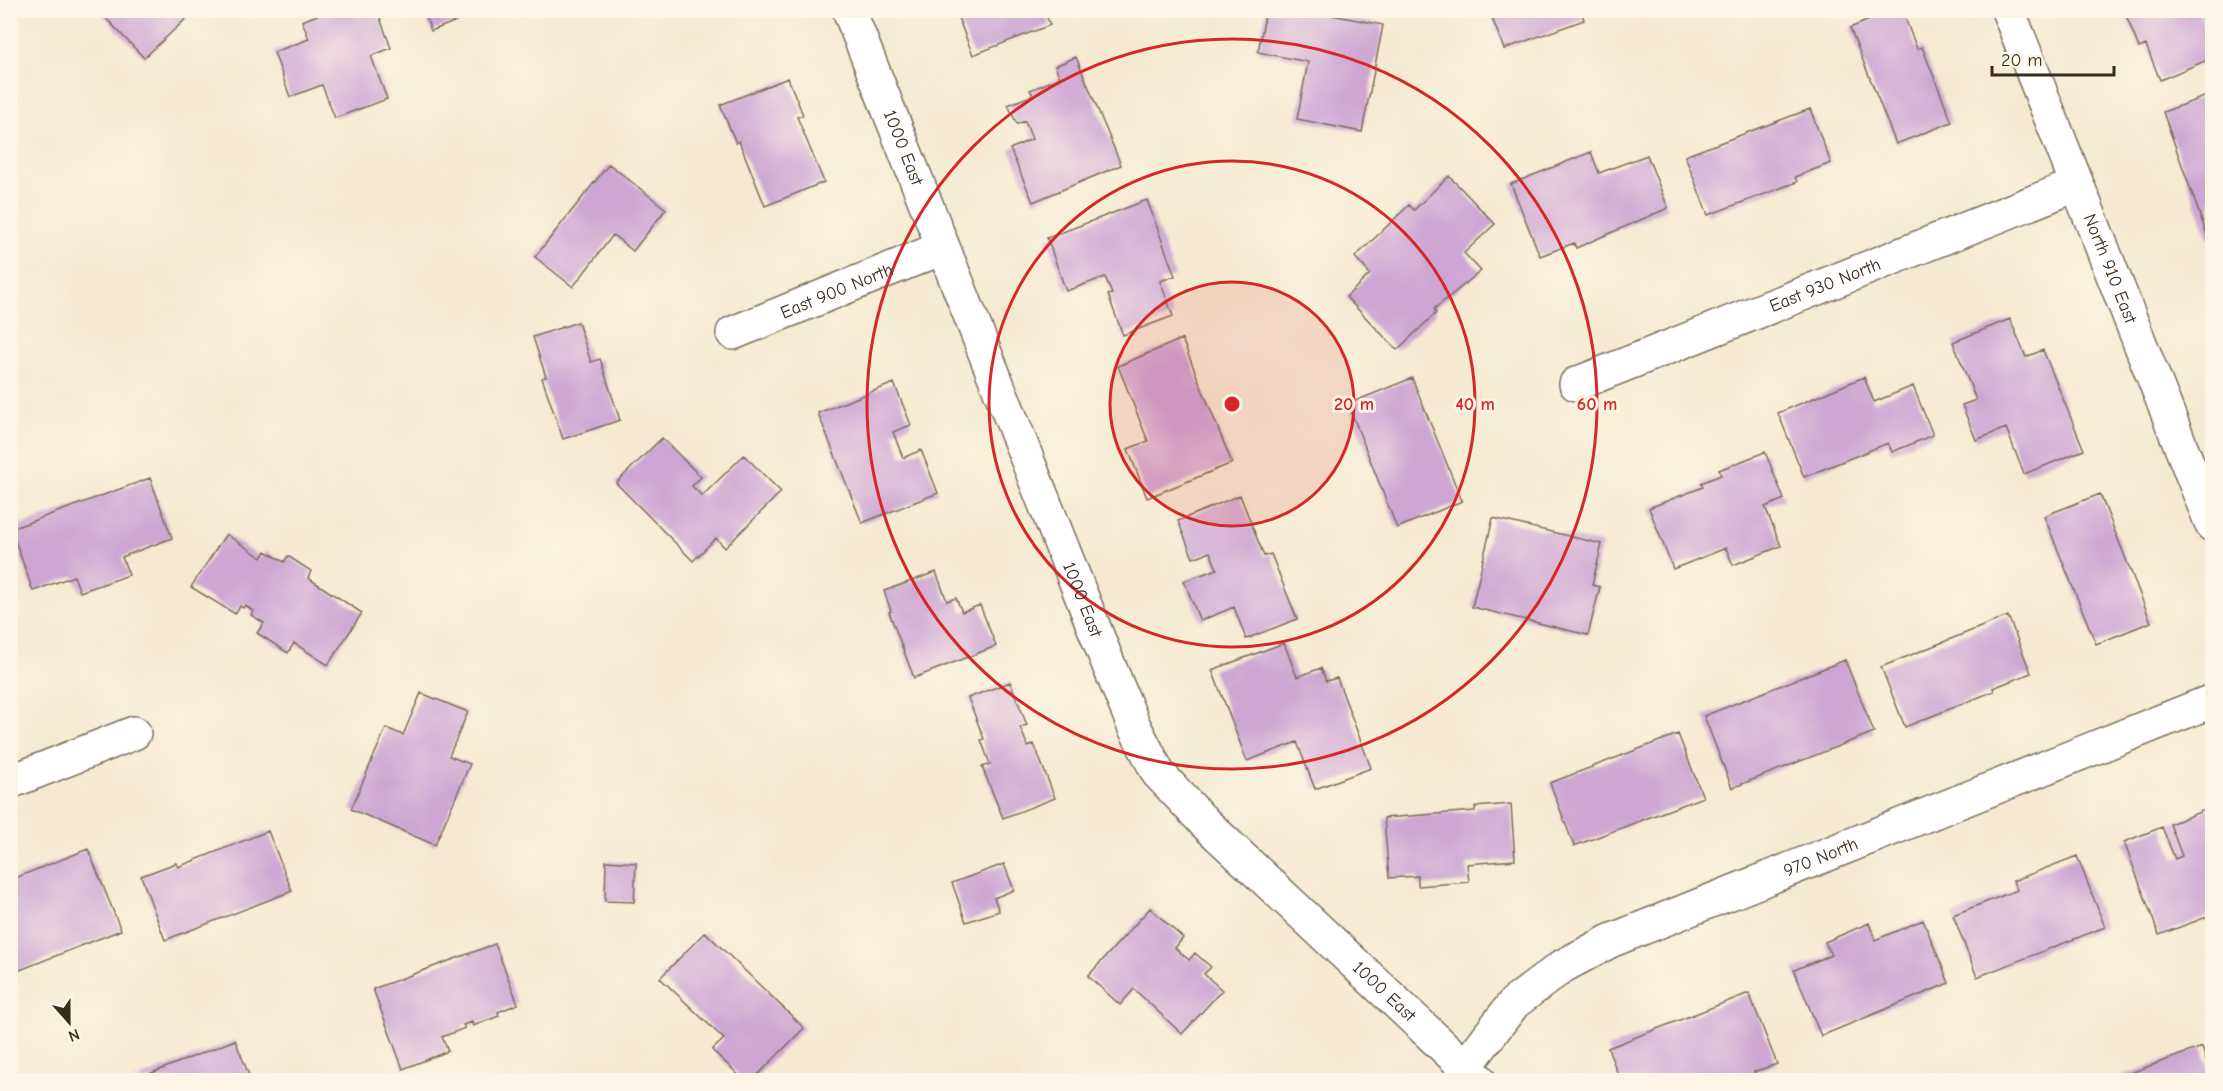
<svg xmlns="http://www.w3.org/2000/svg" width="2223" height="1091" font-family="'Comic Neue',sans-serif">
<style>
.building{fill:#cea5d3}
.lines{fill:none;stroke-linecap:round;stroke-linejoin:round}
.minor-casing{stroke:#7c6d5d;stroke-width:36}
.tertiary-casing{stroke:#7c6d5d;stroke-width:36}
.minor{stroke:#fff;stroke-width:33}
.tertiary{stroke:#fff;stroke-width:33}
.ring{fill:none;stroke:#d62828;stroke-width:3}
.labels{text-anchor:middle;dominant-baseline:central;stroke-width:6;stroke-linejoin:round;paint-order:stroke}
.street-label{font-size:18px;fill:#3b2a1e;stroke:#fcf5e5}
.centre{fill:#d62828;stroke:#fcf5e5;stroke-width:3}
.ring-label{font-size:18px;text-anchor:middle;font-weight:bold;fill:#d62828;stroke:#fcf5e5;stroke-width:6;stroke-linejoin:round;paint-order:stroke}
</style>
<rect width="100%" height="100%" fill="#fcf5e5"/>
<filter id="ink" filterUnits="userSpaceOnUse"><feTurbulence type="fractalNoise" baseFrequency=".0167" numOctaves="2"/><feDisplacementMap in="SourceGraphic" scale="12" xChannelSelector="R" yChannelSelector="G"/><feConvolveMatrix kernelMatrix="1 2 1 2 8 2 1 2 1" color-interpolation-filters="sRGB"/></filter>
<filter id="wash" filterUnits="userSpaceOnUse"><feTurbulence type="fractalNoise" baseFrequency=".008" numOctaves="4" result="noise"/><feDisplacementMap in="SourceGraphic" scale="24" xChannelSelector="R" yChannelSelector="G"/><feGaussianBlur stdDeviation="1.35" result="paint"/><feColorMatrix in="noise" values="0 0 0 0 0 0 0 0 0 0 0 0 0 0 0 0 0 1.4 0 .05"/><feComposite in="paint" operator="in"/></filter>
<g filter="url(#wash)">
<rect width="100%" height="100%" fill="#f5ead1"/>
<g id="blocks">
<!-- building -->
<path class="building" d="M 98,10 L 184,10 L 189,16 L 144,58 Z
M 330,10 L 377,10 L 391,48 L 371,56 L 387,99 L 335,118 L 322,85 L 290,97 L 274,52 L 309,39 L 302,21 Z
M 423,10 L 482,10 L 482,11 L 431,31 Z
M 955,10 L 1044,10 L 1050,25 L 973,55 Z
M 1266,10 L 1306,10 L 1383,25 L 1362,132 L 1297,119 L 1308,62 L 1258,52 Z
M 1489,10 L 1581,10 L 1584,20 L 1504,49 Z
M 1893,10 L 1902,10 L 1917,49 L 1922,47 L 1952,122 L 1896,144 L 1850,28 Z
M 2124,10 L 2198,10 L 2212,48 L 2212,58 L 2160,80 L 2146,45 L 2139,48 Z
M 1076,57 L 1121,165 L 1033,202 L 1010,149 L 1032,139 L 1025,121 L 1017,124 L 1008,105 L 1033,95 L 1030,90 L 1060,78 L 1055,66 Z
M 788,78 L 803,115 L 797,117 L 824,182 L 765,206 L 739,141 L 736,143 L 720,105 Z
M 2212,94 L 2212,237 L 2208,238 L 2163,112 Z
M 1810,109 L 1831,163 L 1795,177 L 1797,182 L 1708,215 L 1685,156 Z
M 1591,152 L 1599,173 L 1647,155 L 1668,208 L 1576,248 L 1574,243 L 1540,256 L 1511,184 Z
M 609,164 L 666,209 L 633,251 L 613,235 L 573,287 L 535,257 Z
M 1449,176 L 1495,224 L 1464,253 L 1481,271 L 1434,309 L 1436,313 L 1397,350 L 1346,297 L 1370,274 L 1355,257 L 1409,205 L 1414,210 Z
M 1147,200 L 1175,276 L 1160,281 L 1173,316 L 1123,335 L 1108,295 L 1112,294 L 1105,277 L 1066,291 L 1047,238 Z
M 2010,319 L 2026,357 L 2043,350 L 2084,450 L 2024,474 L 2006,428 L 1976,440 L 1962,405 L 1976,400 L 1953,342 Z
M 578,322 L 591,362 L 600,359 L 620,420 L 563,439 L 542,378 L 546,377 L 533,337 Z
M 1182,339 L 1232,463 L 1147,498 L 1128,449 L 1148,441 L 1118,366 Z
M 1864,377 L 1874,402 L 1913,386 L 1933,435 L 1892,452 L 1888,443 L 1804,477 L 1778,413 Z
M 1412,378 L 1462,501 L 1397,528 L 1348,404 Z
M 894,383 L 911,425 L 893,432 L 903,458 L 921,450 L 938,493 L 862,523 L 818,413 Z
M 662,438 L 701,477 L 692,486 L 702,496 L 744,455 L 781,492 L 725,548 L 716,538 L 693,561 L 616,483 Z
M 1765,452 L 1784,499 L 1765,507 L 1781,546 L 1733,565 L 1726,548 L 1673,569 L 1649,508 L 1703,487 L 1701,483 L 1721,475 L 1719,470 Z
M 150,478 L 172,538 L 122,557 L 129,575 L 80,592 L 74,576 L 33,591 L 11,529 Z
M 2100,494 L 2151,622 L 2096,644 L 2044,516 Z
M 1240,495 L 1264,556 L 1271,554 L 1297,619 L 1246,639 L 1234,607 L 1200,621 L 1184,581 L 1217,569 L 1210,552 L 1193,558 L 1178,521 Z
M 1493,518 L 1602,544 L 1592,585 L 1600,587 L 1588,635 L 1472,607 Z
M 226,534 L 262,558 L 266,551 L 284,562 L 288,556 L 311,571 L 308,578 L 362,613 L 328,665 L 294,643 L 288,653 L 257,633 L 264,623 L 251,615 L 253,611 L 245,605 L 243,608 L 240,606 L 235,614 L 191,587 Z
M 936,572 L 947,601 L 956,598 L 962,612 L 980,605 L 996,646 L 914,678 L 889,612 L 891,611 L 884,591 Z
M 2008,616 L 2031,673 L 1993,688 L 1994,691 L 1905,727 L 1881,667 Z
M 1284,643 L 1297,677 L 1321,668 L 1326,681 L 1337,678 L 1371,768 L 1315,789 L 1297,742 L 1247,761 L 1212,670 Z
M 1845,660 L 1874,732 L 1732,788 L 1704,716 Z
M 1010,682 L 1027,725 L 1020,727 L 1028,747 L 1034,744 L 1055,798 L 1003,818 L 982,767 L 990,764 L 981,740 L 984,739 L 968,698 Z
M 421,693 L 468,712 L 449,756 L 470,764 L 435,845 L 351,809 L 386,728 L 403,735 Z
M 1678,734 L 1703,797 L 1574,846 L 1550,783 Z
M 1511,804 L 1515,860 L 1467,864 L 1469,882 L 1418,886 L 1418,876 L 1389,878 L 1384,818 L 1475,811 L 1475,807 Z
M 2212,807 L 2212,915 L 2159,935 L 2124,842 L 2162,827 L 2175,859 L 2182,856 L 2170,824 Z
M 268,831 L 292,891 L 165,940 L 141,876 L 176,863 L 178,867 Z
M 88,849 L 121,930 L 10,974 L 10,880 Z
M 2077,856 L 2105,927 L 1977,977 L 1953,915 L 2017,890 L 2013,881 Z
M 606,861 L 636,863 L 634,902 L 605,901 Z
M 1004,864 L 1014,890 L 994,898 L 999,911 L 966,922 L 952,883 Z
M 1150,908 L 1183,938 L 1175,948 L 1189,960 L 1195,953 L 1211,967 L 1204,974 L 1222,990 L 1182,1034 L 1134,989 L 1120,1005 L 1088,976 Z
M 1923,920 L 1949,983 L 1821,1036 L 1794,970 L 1831,955 L 1825,942 L 1869,923 L 1875,940 Z
M 705,932 L 804,1028 L 753,1080 L 744,1080 L 712,1050 L 724,1039 L 660,978 Z
M 495,944 L 518,1004 L 498,1012 L 499,1016 L 473,1026 L 472,1022 L 463,1025 L 465,1028 L 442,1037 L 448,1051 L 403,1069 L 373,989 Z
M 1749,993 L 1777,1064 L 1754,1072 L 1757,1080 L 1620,1080 L 1608,1048 Z
M 235,1040 L 251,1080 L 134,1080 Z
M 2202,1047 L 2212,1080 L 2111,1080 Z"/>
</g>
</g>
<g filter="url(#ink)">
<use href="#blocks" fill-opacity="0" stroke="#7c6d5d" stroke-width="1.5"/>
<g class="lines">
<defs>
<g id="minor">
<path id="s1" d="M 2008,10 L 2212,525"/>
<path id="s2" d="M 733,333 L 942,248"/>
<path id="s3" d="M 1576,384 L 2076,185"/>
<path d="M 10,782 L 134,733"/>
<path id="s4" d="M 1465,1067 L 1514,1003 L 1563,966 L 1610,941 L 2212,701"/>
</g>
<g id="tertiary">
<path id="s5" d="M 849,10 L 1108,663 L 1134,726 L 1158,773 L 1205,823 L 1479,1080"/>
</g>
</defs>
<!-- minor casing -->
<use href="#minor" class="minor-casing"/>
<!-- tertiary casing -->
<use href="#tertiary" class="tertiary-casing"/>
<!-- minor -->
<use href="#minor" class="minor"/>
<!-- tertiary -->
<use href="#tertiary" class="tertiary"/>
</g>
</g>
<!-- distance rings -->
<circle cx="1232" cy="404" r="122" fill="#d62828" fill-opacity=".12"/>
<g class="ring">
<circle cx="1232" cy="404" r="122"/>
<circle cx="1232" cy="404" r="243"/>
<circle cx="1232" cy="404" r="365"/>
</g>
<g class="labels">
<!-- street labels -->
<g class="street-label">
<text stroke="none"><textPath href="#s5" startOffset="148">1000 East</textPath></text>
<text stroke="none"><textPath href="#s1" startOffset="278">North 910 East</textPath></text>
<text stroke="none"><textPath href="#s3" startOffset="268">East 930 North</textPath></text>
<text stroke="none"><textPath href="#s2" startOffset="112">East 900 North</textPath></text>
<text stroke="none"><textPath href="#s5" startOffset="634">1000 East</textPath></text>
<text stroke="none"><textPath href="#s4" startOffset="422">970 North</textPath></text>
<text stroke="none"><textPath href="#s5" startOffset="1138">1000 East</textPath></text>
</g>
</g>
<circle cx="1232" cy="404" r="9" class="centre"/>
<g class="ring-label">
<text x="1354" y="410">20 m</text>
<text x="1475" y="410">40 m</text>
<text x="1597" y="410">60 m</text>
</g>
<!-- margin -->
<rect width="2223" height="1091" fill="none" stroke="#fcf5e5" stroke-width="36"/>
<!-- north arrow -->
<g transform="translate(69 1022) rotate(159)" stroke="#fcf5e5" stroke-width="4.5" paint-order="stroke">
<path d="M0-4.5L10 22L0 15L-10 22Z" fill="#3b2a1e"/>
<text y="-9" font-size="16" font-weight="bold" text-anchor="middle" fill="#3b2a1e">N</text>
</g>
<!-- scale -->
<path d="M1992 66v9h122v-9" fill="none" stroke="#3b2a1e" stroke-width="3"/>
<text x="2001" y="66" font-size="18" fill="#3b2a1e" stroke="#fcf5e5" stroke-width="4.5" paint-order="stroke">20 m</text>
</svg>
